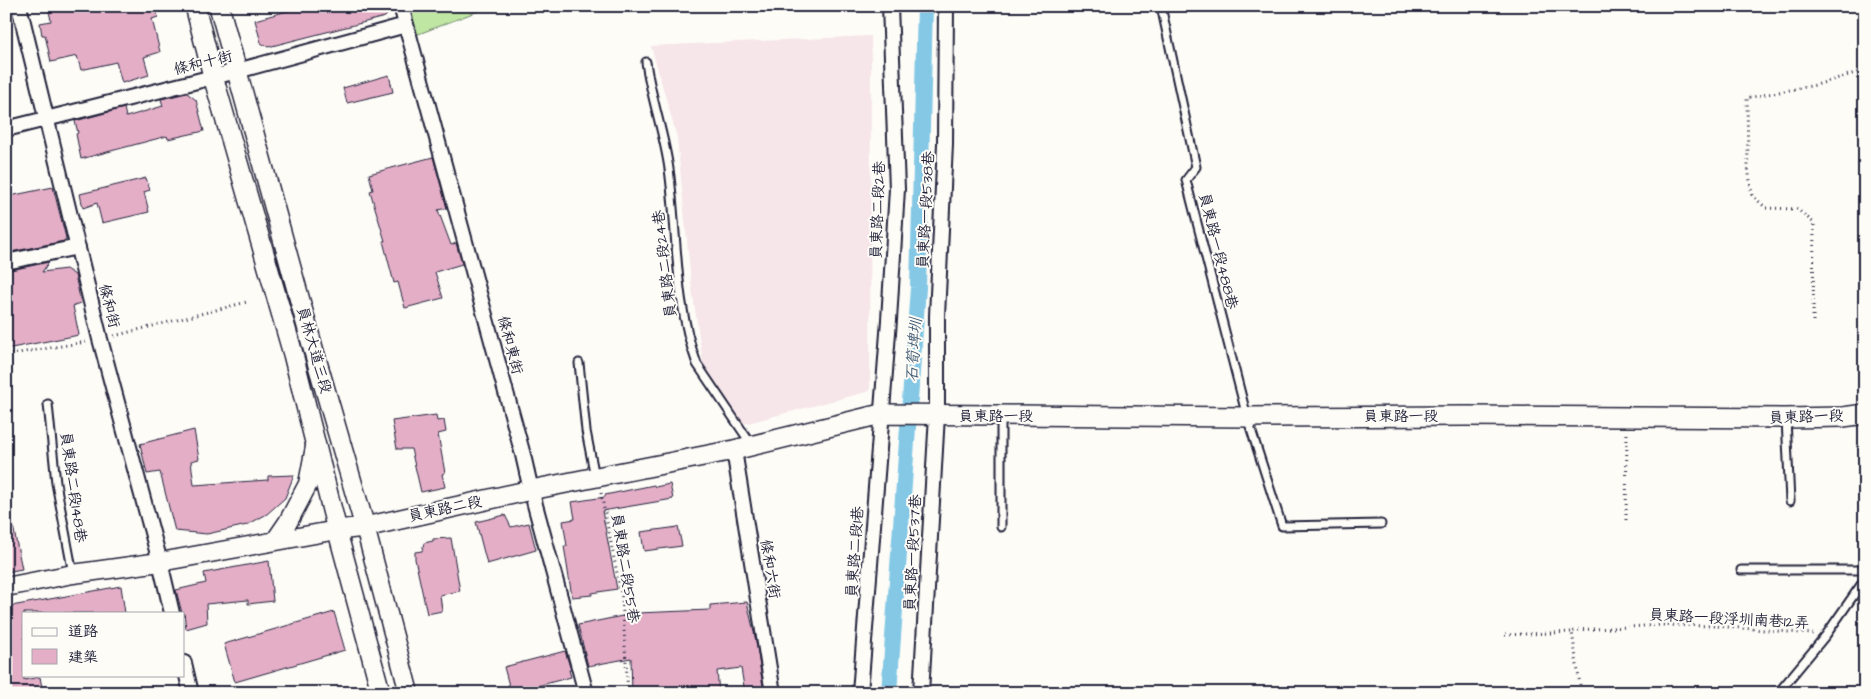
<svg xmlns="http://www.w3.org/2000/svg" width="1871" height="699" font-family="'Architects Daughter','LXGW WenKai TC',sans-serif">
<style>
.built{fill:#f6e5e9}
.green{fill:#bfe6a2;stroke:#70846e}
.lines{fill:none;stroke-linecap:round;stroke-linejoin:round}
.canal{stroke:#84c8e5;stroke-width:16}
.building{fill:#e4aec7;stroke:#22223b}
.service-casing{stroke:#22223b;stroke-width:11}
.minor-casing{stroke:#22223b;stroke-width:18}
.tertiary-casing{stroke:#22223b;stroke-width:21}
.secondary-casing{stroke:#22223b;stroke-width:22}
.path{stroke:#22223b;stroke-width:3;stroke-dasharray:1 4;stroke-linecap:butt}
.service{stroke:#fdfcf7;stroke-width:7}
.minor{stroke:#fdfcf7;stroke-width:14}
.tertiary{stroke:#fdfcf7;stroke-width:18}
.secondary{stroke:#fdfcf7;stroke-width:19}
.labels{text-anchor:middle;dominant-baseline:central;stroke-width:4;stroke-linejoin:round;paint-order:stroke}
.street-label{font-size:15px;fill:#22223b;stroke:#fdfcf7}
.water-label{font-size:16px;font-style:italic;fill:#445c76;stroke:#fdfcf7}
</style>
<rect width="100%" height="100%" fill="#fdfcf7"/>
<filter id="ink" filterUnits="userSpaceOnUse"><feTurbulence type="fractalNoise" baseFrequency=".02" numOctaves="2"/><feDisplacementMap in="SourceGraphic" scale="10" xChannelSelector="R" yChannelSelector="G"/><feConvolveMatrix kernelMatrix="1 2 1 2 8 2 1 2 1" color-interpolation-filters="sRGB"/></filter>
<g filter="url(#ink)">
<!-- built -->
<path class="built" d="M 871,36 L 870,391 L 744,424 L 704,369 L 691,282 L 677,137 L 651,46 Z"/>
<!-- green -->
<path class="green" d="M 407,6 L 485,6 L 486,8 L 416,35 Z"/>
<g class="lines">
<!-- canal -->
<path class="canal" d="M 889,693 L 918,288 L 925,6"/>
</g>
<!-- building -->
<path class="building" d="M 48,6 L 155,6 L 158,17 L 152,19 L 160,52 L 144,57 L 149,75 L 122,83 L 116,62 L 81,70 L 77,56 L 51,62 L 45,35 L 42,35 L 40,23 L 51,21 Z
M 305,6 L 392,6 L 393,8 L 385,17 L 268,47 L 261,43 L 255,20 Z
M 389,75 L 393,92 L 347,103 L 343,88 Z
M 187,93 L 196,100 L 204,131 L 168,139 L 167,136 L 81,159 L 76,134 L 78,133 L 75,121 L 124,108 L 126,117 L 163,106 L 161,99 Z
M 433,157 L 447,208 L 438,210 L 451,245 L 456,243 L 462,264 L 435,272 L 443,298 L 405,308 L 398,282 L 394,283 L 383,241 L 385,241 L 370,191 L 373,190 L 369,174 Z
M 146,178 L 150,190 L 144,192 L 149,212 L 102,223 L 97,203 L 83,208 L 80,194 Z
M 53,187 L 66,238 L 64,241 L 6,253 L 6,204 L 11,202 L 10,196 Z
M 49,262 L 42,272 L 66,269 L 75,275 L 81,303 L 73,306 L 79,335 L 6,349 L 6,271 Z
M 436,415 L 437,421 L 444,420 L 446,432 L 438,434 L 445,473 L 442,474 L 445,487 L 421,492 L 411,449 L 397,449 L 392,421 Z
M 194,430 L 199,459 L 191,461 L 194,485 L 268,480 L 268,476 L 294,475 L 285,498 L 267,514 L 247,525 L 207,534 L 175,531 L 160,472 L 147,474 L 140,444 Z
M 670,484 L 673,499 L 602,511 L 617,589 L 592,593 L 592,595 L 572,597 L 564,546 L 567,546 L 563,521 L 575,519 L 572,502 L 605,497 L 605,495 L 654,485 L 655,487 Z
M 505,515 L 511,527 L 529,523 L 536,550 L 487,564 L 476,522 Z
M 6,521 L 12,521 L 22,569 L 6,572 Z
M 678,527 L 682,546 L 644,551 L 641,532 Z
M 451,538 L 460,591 L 440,595 L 442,611 L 427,614 L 415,559 L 415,552 L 422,551 L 424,543 L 433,541 L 433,539 Z
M 269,561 L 273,601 L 248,604 L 248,600 L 206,604 L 207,623 L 186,629 L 184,613 L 182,613 L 176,590 L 206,583 L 204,573 Z
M 121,586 L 125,613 L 24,613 L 24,680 L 40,677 L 43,693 L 6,693 L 6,607 Z
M 747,602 L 756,641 L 764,693 L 745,693 L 741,668 L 717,671 L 719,693 L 632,693 L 631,658 L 588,666 L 578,625 L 637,613 L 710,610 L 710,605 Z
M 334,612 L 345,650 L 235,682 L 224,644 Z
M 565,651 L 571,670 L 569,670 L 571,677 L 511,693 L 504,667 Z"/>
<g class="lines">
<defs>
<path id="service" d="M 1161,6 L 1196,167 L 1186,180 L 1247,417 L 1282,526 L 1381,524
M 646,62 C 651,98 664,133 669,169 C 678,235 674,302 697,364 L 751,444
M 579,363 L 586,431 L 595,477
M 48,404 L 56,483 L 73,574
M 1786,419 L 1790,501
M 1001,527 L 1001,416
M 1741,570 L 1865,570
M 1778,693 L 1826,635 L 1865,579"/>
<path id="minor" d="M 19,6 L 100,339 L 160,562 L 172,613
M 401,6 L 523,455 L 531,490 L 586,693
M 6,129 L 237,71 L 406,25
M 6,262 L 78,247
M 734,450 L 773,693
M 184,663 L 191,693
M 860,693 L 889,320 L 897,189 L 890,6
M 921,693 L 937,415 L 937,316 L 945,144 L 946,6"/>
<path id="tertiary" d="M 365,527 L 409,693
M 275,541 L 288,522 L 308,484 L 315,447
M 6,587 L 73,574 L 160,562 L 337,530 L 381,693"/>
<path id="secondary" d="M 195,6 L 213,76 L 293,354 L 337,530 L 365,527 L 531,490 L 734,450 L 881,414 L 1247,417 L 1466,416 L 1786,418 L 1843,417 L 1865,414
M 219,6 L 313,348 L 365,527"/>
</defs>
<!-- service casing -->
<use href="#service" class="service-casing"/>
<!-- minor casing -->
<use href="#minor" class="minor-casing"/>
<!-- tertiary casing -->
<use href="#tertiary" class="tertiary-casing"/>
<!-- secondary casing -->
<use href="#secondary" class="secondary-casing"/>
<!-- path -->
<path class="path" d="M 1813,321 L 1814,223 L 1797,209 L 1766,208 L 1752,195 L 1748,167 L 1747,98 L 1816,85 L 1865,70
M 114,336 L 247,302
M 6,355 L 86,342
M 601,493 L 622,598 L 628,693
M 1626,520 L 1627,433
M 1505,635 L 1572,632
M 1580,685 L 1572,632 L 1577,630 L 1662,625 L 1716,626 L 1813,634"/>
<!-- service -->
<use href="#service" class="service"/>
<!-- minor -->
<use href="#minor" class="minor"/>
<!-- tertiary -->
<use href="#tertiary" class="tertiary"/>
<!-- secondary -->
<use href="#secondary" class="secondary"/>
</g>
</g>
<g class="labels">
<!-- street labels -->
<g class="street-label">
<text transform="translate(203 63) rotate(-14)">條和十街</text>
<text transform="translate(878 210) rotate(-88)">員東路二段2巷</text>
<text transform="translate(926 210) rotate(-87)">員東路一段538巷</text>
<text transform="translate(1218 251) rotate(76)">員東路一段488巷</text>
<text transform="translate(665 264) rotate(-97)">員東路二段24巷</text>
<text transform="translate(109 306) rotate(76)">條和街</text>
<text transform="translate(510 345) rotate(75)">條和東街</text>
<text transform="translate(314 350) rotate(74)">員林大道三段</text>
<text x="996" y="416">員東路一段</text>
<text x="1401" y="416">員東路一段</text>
<text transform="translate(1806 417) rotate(-2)">員東路一段</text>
<text transform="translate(73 487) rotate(82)">員東路二段148巷</text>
<text transform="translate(445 509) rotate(-12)">員東路二段</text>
<text transform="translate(855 552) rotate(-86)">員東路二段1巷</text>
<text transform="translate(913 553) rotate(-87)">員東路一段537巷</text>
<text transform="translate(625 568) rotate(81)">員東路二段55巷</text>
<text transform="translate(770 569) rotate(81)">條和六街</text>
<text transform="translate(1729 619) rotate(3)">員東路一段浮圳南巷12弄</text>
</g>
<!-- water labels -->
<g class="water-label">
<text transform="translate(914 350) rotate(-86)">石筍埤圳</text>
</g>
</g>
<!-- margin -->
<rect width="1871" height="699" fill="none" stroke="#fdfcf7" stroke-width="25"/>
<rect x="12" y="12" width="1846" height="674" fill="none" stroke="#22223b" stroke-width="2" filter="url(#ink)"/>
<!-- legend -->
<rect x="22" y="612" width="162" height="65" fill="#fdfcf7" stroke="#a5a5ac"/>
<rect x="32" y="628" width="25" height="8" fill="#fdfcf7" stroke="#a5a5ac"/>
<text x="68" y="636" font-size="15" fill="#22223b">道路</text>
<rect x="32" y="649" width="25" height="15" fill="#e4aec7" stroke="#a5a5ac"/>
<text x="68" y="662" font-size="15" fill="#22223b">建築</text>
</svg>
